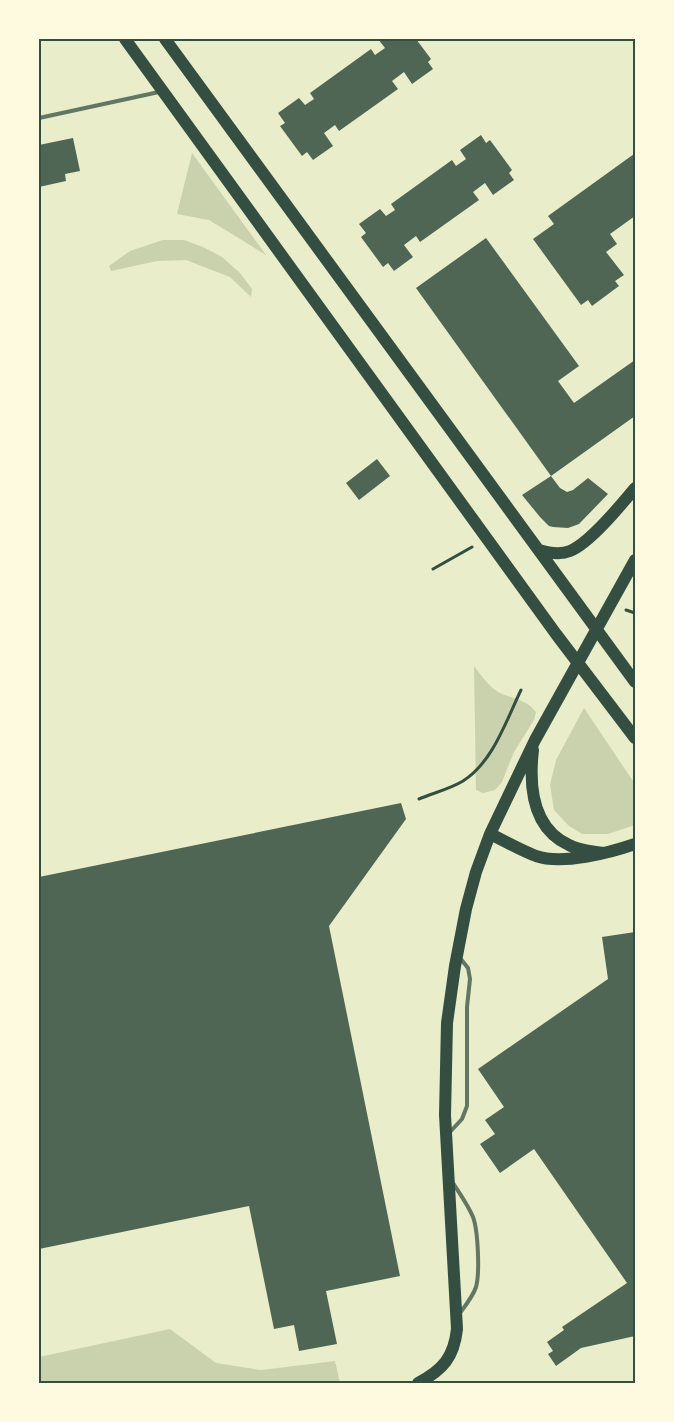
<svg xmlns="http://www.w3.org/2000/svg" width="674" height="1422" font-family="'Playfair Display',serif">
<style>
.green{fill:#cad2ad}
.building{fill:#4f6655}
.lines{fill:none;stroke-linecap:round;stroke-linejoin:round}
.path{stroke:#344e41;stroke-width:3}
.service{stroke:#617663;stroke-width:4}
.primary{stroke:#344e41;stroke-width:12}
.neatline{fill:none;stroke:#344e41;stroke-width:2}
</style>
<rect width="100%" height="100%" fill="#e9edc9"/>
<!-- green -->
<path class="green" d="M 192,153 L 266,255 L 209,220 L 177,214 Z
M 163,240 L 184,240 L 203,247 L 222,257 L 240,273 L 252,289 L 251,297 L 230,277 L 186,260 L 157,261 L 111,271 L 109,266 L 130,251 Z
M 474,666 C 481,675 490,689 502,694 C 515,699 526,700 536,712 L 534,720 L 514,752 L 502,782 L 495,790 L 483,793 L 476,790 Z
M 584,708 L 635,784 L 635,825 L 608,834 L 582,834 L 569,826 L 554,810 L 550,785 L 556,760 Z
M 170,1329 L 216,1363 L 261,1370 L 335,1361 L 340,1383 L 39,1383 L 39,1357 Z"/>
<!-- building -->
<path class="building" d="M 378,39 L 416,39 L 431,59 L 428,62 L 433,69 L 412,84 L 404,72 L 392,81 L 398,89 L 339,131 L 335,125 L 324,133 L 333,146 L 313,160 L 307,152 L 302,156 L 280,126 L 285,123 L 278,113 L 299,98 L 305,105 L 314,99 L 310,93 L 371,49 L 375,55 L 385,48 Z
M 481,135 L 486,143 L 490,140 L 512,170 L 509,173 L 514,180 L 493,195 L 485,183 L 473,192 L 479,200 L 420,242 L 416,236 L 404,245 L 413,257 L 394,271 L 388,263 L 383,267 L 361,237 L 366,233 L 359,224 L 380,209 L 386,216 L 395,210 L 391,204 L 452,160 L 456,166 L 466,159 L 460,150 Z
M 73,138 L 80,171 L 65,174 L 66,181 L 39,187 L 39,145 Z
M 634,154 L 635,156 L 635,216 L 610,234 L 617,244 L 606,252 L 624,275 L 615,281 L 619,286 L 592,306 L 588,300 L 581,305 L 533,239 L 554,224 L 548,216 Z
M 486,238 L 579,366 L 558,381 L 574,403 L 635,360 L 635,416 L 551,476 L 416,288 Z
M 377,459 L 390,476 L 359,500 L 346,483 Z
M 551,476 L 560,488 L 567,492 L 573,490 L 588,478 L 608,494 L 579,524 L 568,528 L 553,527 L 549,526 L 540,517 L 522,495 Z
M 401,803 L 406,819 L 329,926 L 400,1276 L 326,1291 L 337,1344 L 299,1351 L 294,1325 L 274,1329 L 249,1206 L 39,1249 L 39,877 Z
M 635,932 L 635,1336 L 581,1348 L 556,1366 L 548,1354 L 553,1351 L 547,1342 L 564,1330 L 562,1327 L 627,1283 L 534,1149 L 500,1173 L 480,1144 L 495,1134 L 485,1120 L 504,1107 L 478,1069 L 608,979 L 602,937 Z"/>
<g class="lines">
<!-- path -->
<path class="path" d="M 433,569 L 472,547
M 626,610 L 635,613
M 419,799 C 433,793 450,789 463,781 C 493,762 506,721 521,690"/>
<!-- service -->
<path class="service" d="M 39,118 L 159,92
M 450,1132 L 462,1119 L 467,1106 L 467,1007 L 470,979 L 468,968 L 460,958
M 453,1183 C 460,1194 468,1205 473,1217 C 478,1230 480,1273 476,1287 C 473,1296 466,1305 460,1313"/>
<!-- primary -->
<path class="primary" d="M 125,39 L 556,634 L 635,738
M 165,39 L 635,682
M 539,550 C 549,553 560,555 570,551 C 590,543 621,505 635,488
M 533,750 C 529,785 532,828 569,845 C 579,851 592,851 603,853
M 490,834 C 505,841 520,850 536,856 C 562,865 609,853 635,844
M 418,1383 C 443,1370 454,1357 457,1329 L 445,1115 L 447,1023 L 455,966 L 466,909 L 476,872 L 490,834 L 535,740 L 635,560"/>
</g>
<!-- border -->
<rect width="674" height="1422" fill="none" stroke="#fefae0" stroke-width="80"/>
<rect x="40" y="40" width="594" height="1342" class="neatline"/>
</svg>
